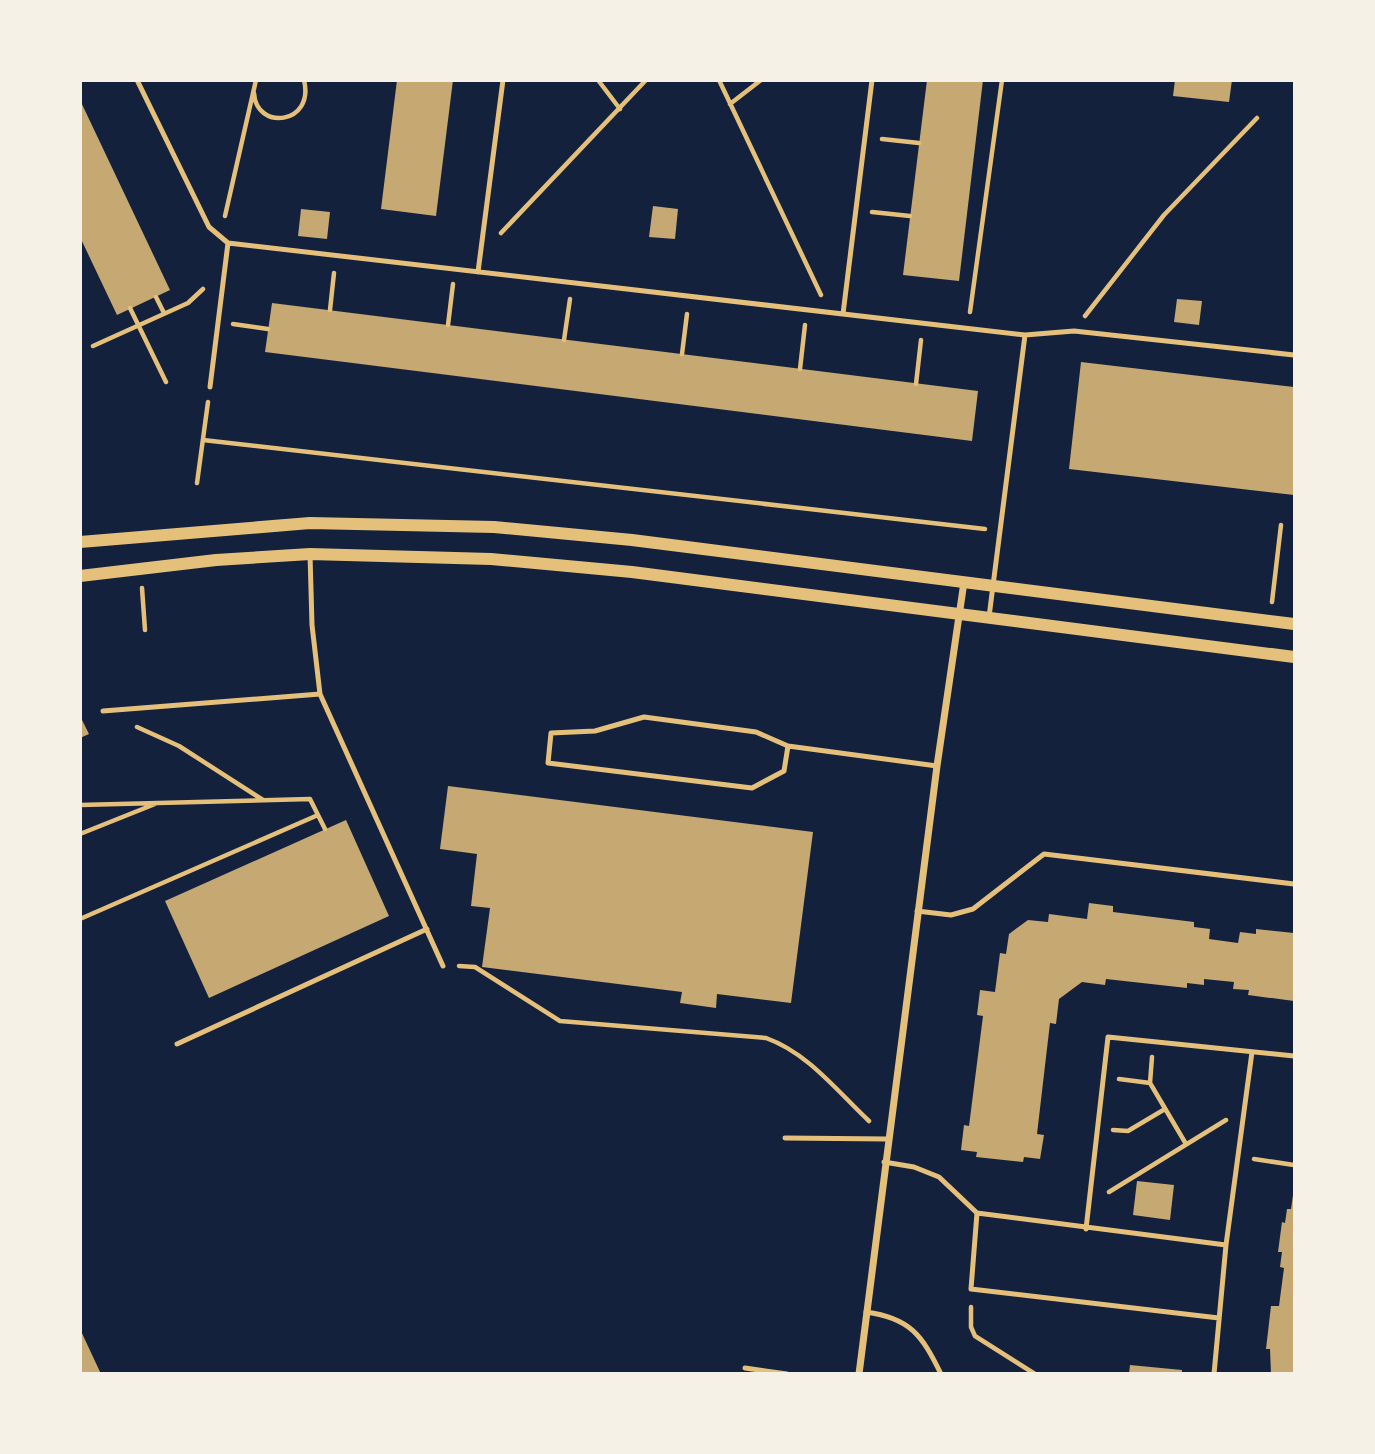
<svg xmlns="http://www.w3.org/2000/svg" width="1375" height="1454" font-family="'PT Sans',sans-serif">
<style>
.building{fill:#c6a872}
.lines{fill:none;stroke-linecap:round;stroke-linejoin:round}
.path{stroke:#e5c07b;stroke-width:4.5}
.service{stroke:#e5c07b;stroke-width:5}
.minor{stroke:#e5c07b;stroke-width:7}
.tertiary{stroke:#e5c07b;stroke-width:12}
</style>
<rect width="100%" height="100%" fill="#14213d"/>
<!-- building -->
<path class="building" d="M 397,80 L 453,80 L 436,216 L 381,209 Z
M 927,80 L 983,80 L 959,281 L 903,275 Z
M 1175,80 L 1232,80 L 1229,102 L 1173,96 Z
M 80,100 L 170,290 L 117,315 L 80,237 Z
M 653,206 L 678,209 L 675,239 L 649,237 Z
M 301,209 L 330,212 L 327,239 L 298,236 Z
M 1177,299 L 1202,301 L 1199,325 L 1174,322 Z
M 272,303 L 978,391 L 972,441 L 265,352 Z
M 1081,362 L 1294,387 L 1294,495 L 1069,469 Z
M 80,716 L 89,734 L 80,738 Z
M 448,786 L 813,832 L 791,1003 L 717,994 L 716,1008 L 680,1003 L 682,992 L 482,967 L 490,908 L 471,906 L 477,854 L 440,849 Z
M 346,820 L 389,916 L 209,998 L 165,901 Z
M 1089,903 L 1113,906 L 1113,912 L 1194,922 L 1194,927 L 1210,929 L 1209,939 L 1238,943 L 1240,932 L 1256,934 L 1256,929 L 1294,933 L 1294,1001 L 1248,995 L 1249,990 L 1233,989 L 1234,982 L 1204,979 L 1204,985 L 1187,983 L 1187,988 L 1106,979 L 1105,985 L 1082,982 L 1059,999 L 1056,1024 L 1050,1023 L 1037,1134 L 1044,1135 L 1040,1159 L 1024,1157 L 1023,1162 L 976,1157 L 977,1152 L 961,1150 L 964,1125 L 969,1126 L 983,1016 L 977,1015 L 980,990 L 995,992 L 1000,953 L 1006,954 L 1009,934 L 1028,920 L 1048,922 L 1049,914 L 1087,919 Z
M 1137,1181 L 1174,1185 L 1170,1220 L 1133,1215 Z
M 1293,1195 L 1294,1374 L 1271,1374 L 1270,1349 L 1266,1349 L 1271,1306 L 1279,1306 L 1284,1268 L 1280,1267 L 1282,1252 L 1278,1252 L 1282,1222 L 1285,1223 L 1287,1209 L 1291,1209 Z
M 80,1329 L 101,1374 L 80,1374 Z
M 1130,1365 L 1182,1370 L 1182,1374 L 1129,1374 Z"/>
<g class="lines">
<!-- path -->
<path class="path" d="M 598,80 L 620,109
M 719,80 L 821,295
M 254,93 C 256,131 315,125 304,80
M 730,104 L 761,80
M 882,139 L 919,143
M 872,212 L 910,216
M 225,216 L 256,80
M 501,233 L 646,80
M 156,297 L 164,313
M 130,308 L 166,382
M 330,310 L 334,273
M 970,312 L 1002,80
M 1085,316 L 1164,215 L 1257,118
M 233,324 L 268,329
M 448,325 L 453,284
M 564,340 L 570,299
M 93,346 L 188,303 L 203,289
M 682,354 L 687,314
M 800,369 L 805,325
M 916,384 L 921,340
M 203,440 L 985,529
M 197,483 L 208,402
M 142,588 L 145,630
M 1272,602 L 1281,525
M 137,727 L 179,746 L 263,800
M 80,805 L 310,799 L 325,829
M 80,834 L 155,804
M 80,919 L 318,815
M 459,966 L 475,967 L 560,1021 L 766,1038 C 808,1053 837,1091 869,1121
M 1152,1057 L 1150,1083 L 1186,1144
M 1119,1079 L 1150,1083
M 1113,1130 L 1128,1131 L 1165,1109
M 1254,1159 L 1294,1165
M 1109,1192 L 1226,1120
M 971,1307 L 971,1327 L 975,1336 L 1035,1374"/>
<!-- service -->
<path class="service" d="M 137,80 L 209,227 L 228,243 L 1025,335 L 1074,331 L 1294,355
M 478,272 L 503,80
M 843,314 L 872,80
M 210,387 L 228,243
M 310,554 L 312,625 L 320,694 L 443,966
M 989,617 L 1025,335
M 103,711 L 320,694
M 788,746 L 784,771 L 752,788 L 548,763 L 551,733 L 595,731 L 644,717 L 756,732 L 788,746 L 937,766
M 917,911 L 951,915 L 973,909 L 1044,854 L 1294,884
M 177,1044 L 427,929
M 785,1138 L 887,1139
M 884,1162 L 914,1167 L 939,1177 L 977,1213 L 1226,1245
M 977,1213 L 971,1289 L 1219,1318
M 1086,1229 L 1108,1037 L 1294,1056
M 866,1312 C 910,1318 922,1335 941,1374
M 745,1368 L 787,1374
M 1214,1374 L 1226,1245 L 1252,1052"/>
<!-- minor -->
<path class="minor" d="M 859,1374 L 937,766 L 964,582"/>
<!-- tertiary -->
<path class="tertiary" d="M 80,542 L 310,523 L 494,527 L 632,540 L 1294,624
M 80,576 L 216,560 L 310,554 L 491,559 L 632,572 L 1294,657"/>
</g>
<!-- border -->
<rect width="1375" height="1454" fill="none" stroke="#f6f1e7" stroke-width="164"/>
</svg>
